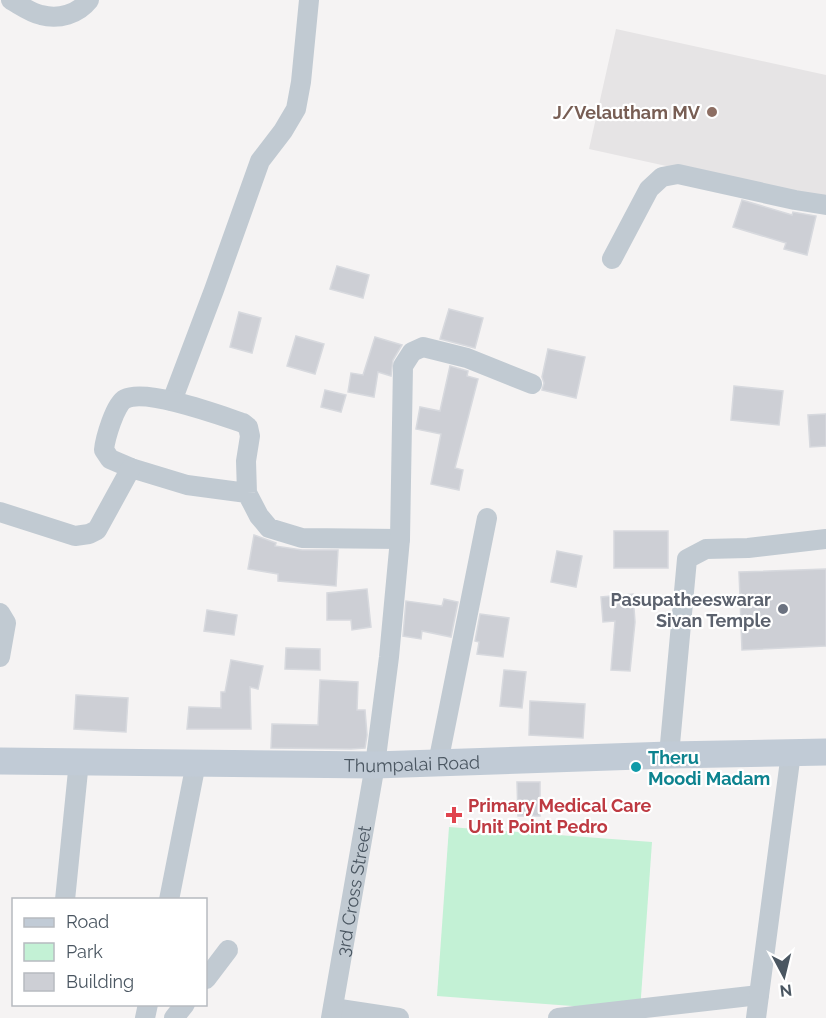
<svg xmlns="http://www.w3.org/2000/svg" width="826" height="1018" font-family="Raleway,sans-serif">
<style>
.education{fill:#e6e4e5}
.green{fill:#c3f1d5}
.building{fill:#cdcfd5;stroke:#d7d9de;stroke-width:1.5}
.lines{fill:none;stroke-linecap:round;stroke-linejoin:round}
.street{stroke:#c1cad2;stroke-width:20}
.secondary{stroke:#c1cbd6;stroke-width:27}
.education-dot{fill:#8d6e63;stroke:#fff;stroke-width:2}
.worship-dot{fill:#6b7280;stroke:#fff;stroke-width:2}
.culture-dot{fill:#0f9aa8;stroke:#fff;stroke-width:2}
.health-dot{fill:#e0444e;stroke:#fff;stroke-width:2}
.labels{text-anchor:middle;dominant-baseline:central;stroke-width:4.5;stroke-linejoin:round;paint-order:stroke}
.education-label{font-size:18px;font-weight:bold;fill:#785e54;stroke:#fff;text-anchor:end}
.worship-label{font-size:18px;font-weight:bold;fill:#5b616d;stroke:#fff;text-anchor:end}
.culture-label{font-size:18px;font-weight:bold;fill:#0d838f;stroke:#fff;text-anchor:start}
.street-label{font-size:18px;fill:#4a5661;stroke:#fff}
.health-label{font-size:18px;font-weight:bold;fill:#be3a42;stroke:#fff;text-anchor:start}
</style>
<rect width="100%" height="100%" fill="#f5f3f3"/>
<!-- education -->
<path class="education" d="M 616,29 L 826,75 L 826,201 L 589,149 Z"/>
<!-- green -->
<path class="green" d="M 449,827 L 652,842 L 640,1011 L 437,996 Z"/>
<!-- building -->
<path class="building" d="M 742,200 L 792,215 L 793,212 L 816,216 L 807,255 L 784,249 L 786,243 L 733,227 Z
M 337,266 L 369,275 L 363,298 L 330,289 Z
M 449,309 L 483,318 L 475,348 L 440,339 Z
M 239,312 L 261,318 L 252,353 L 230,347 Z
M 296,336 L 324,344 L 315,374 L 287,366 Z
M 375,337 L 402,345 L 393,360 L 391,376 L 378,372 L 374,397 L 348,392 L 351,373 L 363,375 Z
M 548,349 L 585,357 L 576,398 L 542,390 L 544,383 L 542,377 Z
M 450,366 L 468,371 L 467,376 L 478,379 L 455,468 L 463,470 L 459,490 L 431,484 L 441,434 L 416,429 L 420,407 L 440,411 Z
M 734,386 L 783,391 L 779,425 L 731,420 Z
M 325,390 L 346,395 L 341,412 L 321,407 Z
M 826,414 L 826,446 L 810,447 L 808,415 Z
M 614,531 L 668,531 L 668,568 L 614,568 Z
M 254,535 L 276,543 L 275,546 L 302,550 L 338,550 L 336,586 L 278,581 L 278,574 L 248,569 Z
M 557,551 L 582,556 L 576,587 L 551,582 Z
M 826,569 L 826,646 L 742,650 L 739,572 Z
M 367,589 L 371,627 L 352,630 L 351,620 L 327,620 L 327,593 Z
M 633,594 L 635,622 L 630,671 L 611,670 L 615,621 L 603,622 L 601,597 Z
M 444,599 L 458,602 L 451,637 L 422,631 L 421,639 L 403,636 L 406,601 L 442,606 Z
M 207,610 L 237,615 L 234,635 L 204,631 Z
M 480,614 L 509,618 L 503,657 L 477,654 L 479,642 L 475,641 Z
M 286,648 L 320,649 L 320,670 L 285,669 Z
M 231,660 L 263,666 L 258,689 L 250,687 L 251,729 L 187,729 L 189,707 L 221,708 L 221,692 L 225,692 Z
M 504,670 L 526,672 L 522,708 L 500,706 Z
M 320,680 L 358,682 L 357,710 L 365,710 L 367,735 L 365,748 L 351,749 L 271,748 L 272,724 L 318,725 Z
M 76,695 L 128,698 L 126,732 L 74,729 Z
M 530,701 L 585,704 L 583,738 L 529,735 Z
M 517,782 L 540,782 L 540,816 L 518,816 Z"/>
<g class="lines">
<!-- street -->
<g class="street">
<path d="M 11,0 C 20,5 31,13 41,15 C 59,20 78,14 89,0"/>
<path d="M 612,259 L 649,189 L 662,177 L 678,174 L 795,200 L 826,205"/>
<path d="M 172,401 L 214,290 L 260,161 L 283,131 L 296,109 L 301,82 L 309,0"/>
<path d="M 247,493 L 187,485 L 131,468 L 110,459 L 104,450 C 105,439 115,404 125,399 C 146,388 219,415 243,423 L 248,427 L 250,436 L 246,461 L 247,493 L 259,516 L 269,528 L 302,538 L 400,539"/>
<path d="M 0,512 L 75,536 L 89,534 L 97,530 L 131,468"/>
<path d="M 0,613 L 6,623 L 0,657"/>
<path d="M 669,755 L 687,559 L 706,549 L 748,548 L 826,539"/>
<path d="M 438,763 L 487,518"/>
<path d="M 65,900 L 79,761"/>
<path d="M 169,900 L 196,763"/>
<path d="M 206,979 L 228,950"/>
<path d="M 333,1008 L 399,1018"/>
<path d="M 145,1018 L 148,1004"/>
<path d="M 174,1018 L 185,1004"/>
<path id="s1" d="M 331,1018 L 375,765 L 389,657 L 400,539 L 403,366 L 412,352 L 423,347 L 467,358 L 532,384"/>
<path d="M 558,1018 L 759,995"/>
<path d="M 756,1018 L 791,753"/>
</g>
<!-- secondary -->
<path class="secondary" id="s2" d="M 0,761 L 375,765 L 669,755 L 826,752"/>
</g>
<!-- markers -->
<circle class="education-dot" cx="712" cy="112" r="6"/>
<circle class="worship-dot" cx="783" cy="609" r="6"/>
<circle class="culture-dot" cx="636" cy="767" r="6"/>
<path class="health-dot" d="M451 806h6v6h6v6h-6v6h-6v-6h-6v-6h6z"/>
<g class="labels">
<!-- education labels -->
<g class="education-label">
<text x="700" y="112">J/Velautham MV</text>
</g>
<!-- worship labels -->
<g class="worship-label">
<text x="771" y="599">Pasupatheeswarar<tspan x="771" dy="21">Sivan Temple</tspan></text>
</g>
<!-- culture labels -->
<g class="culture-label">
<text x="648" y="757">Theru<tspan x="648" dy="21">Moodi Madam</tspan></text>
</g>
<!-- street labels -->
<g class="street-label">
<text stroke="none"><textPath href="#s2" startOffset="412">Thumpalai Road</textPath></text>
<text stroke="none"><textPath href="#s1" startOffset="129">3rd Cross Street</textPath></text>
</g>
<!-- health labels -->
<g class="health-label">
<text x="468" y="805">Primary Medical Care<tspan x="468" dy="21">Unit Point Pedro</tspan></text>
</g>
</g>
<!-- legend -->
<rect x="12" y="898" width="195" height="108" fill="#ffffff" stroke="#b7bbc0" stroke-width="1.5"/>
<rect x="24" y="918" width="30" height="9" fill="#c1cbd6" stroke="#b7bbc0" stroke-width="1.5"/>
<text x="66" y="928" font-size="18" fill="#4a5661">Road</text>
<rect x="24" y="943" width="30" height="18" fill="#c3f1d5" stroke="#b7bbc0" stroke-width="1.5"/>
<text x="66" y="958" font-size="18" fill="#4a5661">Park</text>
<rect x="24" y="973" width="30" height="18" fill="#cdcfd5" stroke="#b7bbc0" stroke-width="1.5"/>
<text x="66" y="988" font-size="18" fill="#4a5661">Building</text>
<!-- north arrow -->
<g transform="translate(784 976) rotate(173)" stroke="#ffffff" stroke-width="4.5" paint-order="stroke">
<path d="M0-4.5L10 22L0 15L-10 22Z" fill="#4a5661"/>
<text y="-9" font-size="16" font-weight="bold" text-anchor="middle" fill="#4a5661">N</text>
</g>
</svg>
